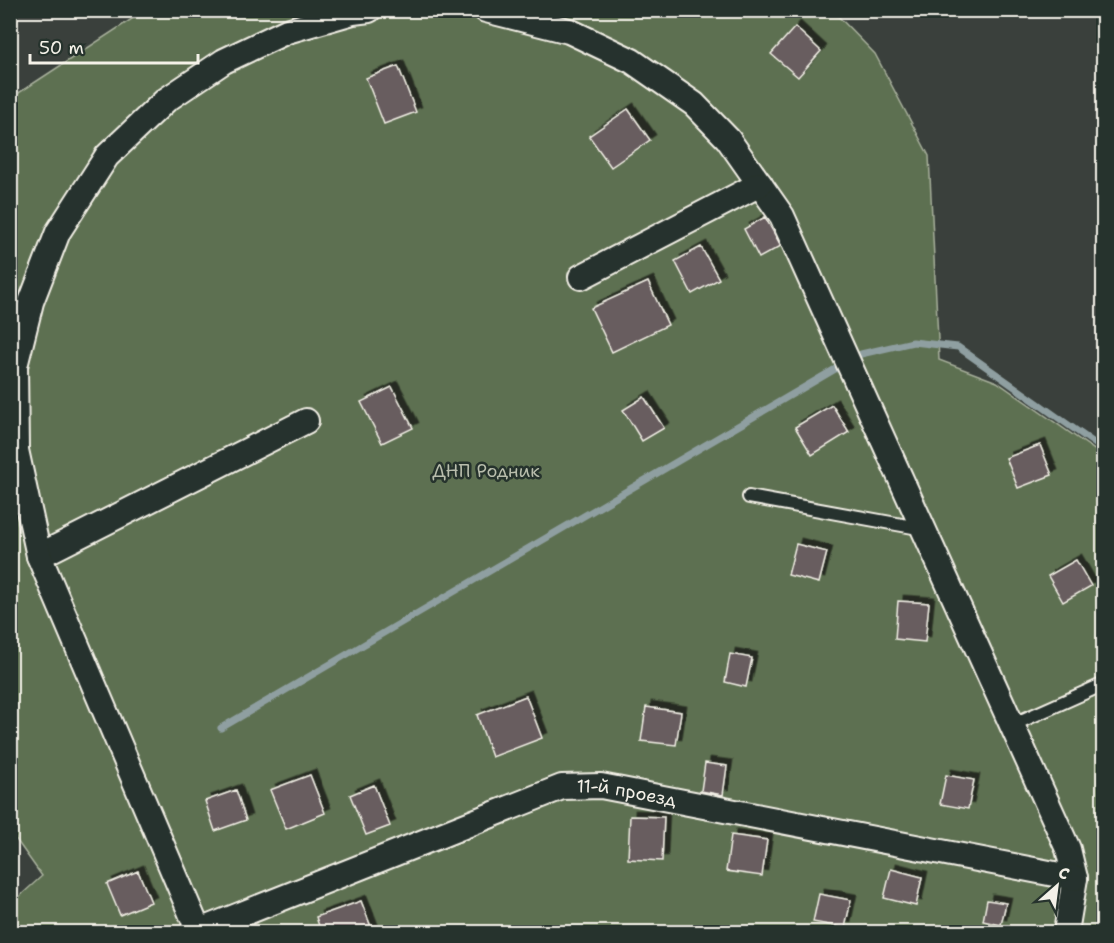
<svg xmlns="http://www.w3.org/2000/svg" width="1114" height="943" font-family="'Shantell Sans',sans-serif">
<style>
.green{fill:#5d6f51;stroke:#a8b09c;stroke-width:1.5}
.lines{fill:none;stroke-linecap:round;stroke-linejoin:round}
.stream{stroke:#8f9fa1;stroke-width:7}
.building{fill:#685d5f;stroke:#f4f1e8;stroke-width:1.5;filter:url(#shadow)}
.service-casing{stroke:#f4f1e8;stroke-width:16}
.minor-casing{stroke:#f4f1e8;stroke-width:28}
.service{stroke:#26332d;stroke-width:12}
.minor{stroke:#26332d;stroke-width:24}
.labels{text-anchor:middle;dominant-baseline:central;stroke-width:5;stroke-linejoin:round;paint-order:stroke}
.park-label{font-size:18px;fill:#b8bdac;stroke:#26332d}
.street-label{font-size:18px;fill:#f4f1e8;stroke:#26332d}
</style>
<defs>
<filter id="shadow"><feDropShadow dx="5.5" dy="-5.5" stdDeviation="0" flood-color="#0009"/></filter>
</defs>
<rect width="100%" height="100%" fill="#3a403c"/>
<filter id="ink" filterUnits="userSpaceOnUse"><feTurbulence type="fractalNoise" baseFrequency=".0167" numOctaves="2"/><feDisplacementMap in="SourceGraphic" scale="12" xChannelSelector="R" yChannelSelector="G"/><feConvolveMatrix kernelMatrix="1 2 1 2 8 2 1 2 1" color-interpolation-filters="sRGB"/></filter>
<g filter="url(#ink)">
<!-- green -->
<path class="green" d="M 144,11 L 833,11 L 875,54 L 929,156 L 939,360 L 997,382 L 1103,456 L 1103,932 L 11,932 L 10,905 L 42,876 L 10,831 L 11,98 Z"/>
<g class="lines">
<!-- stream -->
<path class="stream" d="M 221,728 L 861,354 L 913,342 L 958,347 L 1104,450"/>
</g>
<!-- building -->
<path class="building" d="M 795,27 L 821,51 L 798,77 L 771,54 Z
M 398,66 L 416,112 L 384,124 L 366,78 Z
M 628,109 L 650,140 L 611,167 L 589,136 Z
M 765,217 L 781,246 L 759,258 L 744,229 Z
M 701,247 L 719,279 L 692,294 L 675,261 Z
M 648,282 L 668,325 L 612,352 L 591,308 Z
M 392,387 L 413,428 L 382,443 L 361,402 Z
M 644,397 L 664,428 L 642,441 L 623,410 Z
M 832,405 L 849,432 L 812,455 L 795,427 Z
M 1040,445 L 1052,475 L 1018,488 L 1006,458 Z
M 796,544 L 827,552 L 819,583 L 788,575 Z
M 1076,560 L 1091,586 L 1063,602 L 1048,576 Z
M 898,601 L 929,603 L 925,642 L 895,639 Z
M 730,654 L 752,658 L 746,687 L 725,682 Z
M 526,696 L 542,738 L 492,757 L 477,715 Z
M 646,707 L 681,712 L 676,745 L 641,741 Z
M 705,763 L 727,766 L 723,795 L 701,791 Z
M 310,775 L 325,813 L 286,829 L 270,790 Z
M 946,775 L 974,780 L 968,809 L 940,804 Z
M 374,785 L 390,826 L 366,835 L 350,795 Z
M 236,790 L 246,820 L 215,831 L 205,801 Z
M 630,816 L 664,817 L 662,861 L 628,859 Z
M 731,835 L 767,840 L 762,876 L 726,871 Z
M 891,869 L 922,877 L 916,906 L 884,898 Z
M 138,871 L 151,902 L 120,915 L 107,884 Z
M 819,894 L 851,900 L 845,928 L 813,922 Z
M 987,900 L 1006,903 L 1001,925 L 983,921 Z
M 361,901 L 373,932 L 321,932 L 316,917 Z"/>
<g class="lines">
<defs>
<path id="service" d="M 749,497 L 924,529
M 1012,725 L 1104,684"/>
<g id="minor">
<path d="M 486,10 L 569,31 L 632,61 L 694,104 L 728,139 L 782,216 L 1068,849 L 1075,878 L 1066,932"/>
<path d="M 581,277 L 760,184"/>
<path d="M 39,556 L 306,421"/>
<path id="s1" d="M 197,932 L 562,787 L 601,786 L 1075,878"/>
<path d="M 199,932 L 39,556 L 16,450 L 15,366 L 31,302 L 58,232 L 107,156 L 166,100 L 224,61 L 287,31 L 353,12 L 369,10"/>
</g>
</defs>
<!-- service casing -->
<use href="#service" class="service-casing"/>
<!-- minor casing -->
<use href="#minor" class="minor-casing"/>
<!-- service -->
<use href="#service" class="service"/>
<!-- minor -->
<use href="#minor" class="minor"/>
</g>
</g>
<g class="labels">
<!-- park labels -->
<g class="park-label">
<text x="486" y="471">ДНП Родник</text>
</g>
<!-- street labels -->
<g class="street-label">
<text stroke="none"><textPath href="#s1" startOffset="458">11-й проезд</textPath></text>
</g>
</g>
<!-- margin -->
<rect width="1114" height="943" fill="none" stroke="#26332d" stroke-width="36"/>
<rect x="18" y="18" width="1078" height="907" fill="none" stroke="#f4f1e8" stroke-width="2" filter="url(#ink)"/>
<!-- north arrow -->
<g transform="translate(1057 886) rotate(28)" stroke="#26332d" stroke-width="4.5" paint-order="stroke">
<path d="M0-4.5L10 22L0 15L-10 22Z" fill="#f4f1e8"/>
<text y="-9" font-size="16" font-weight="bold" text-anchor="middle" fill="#f4f1e8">С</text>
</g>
<!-- scale -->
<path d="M30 54v9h168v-9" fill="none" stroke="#f4f1e8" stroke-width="3"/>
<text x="39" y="54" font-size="18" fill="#f4f1e8" stroke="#26332d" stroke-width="4.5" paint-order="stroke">50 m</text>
</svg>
